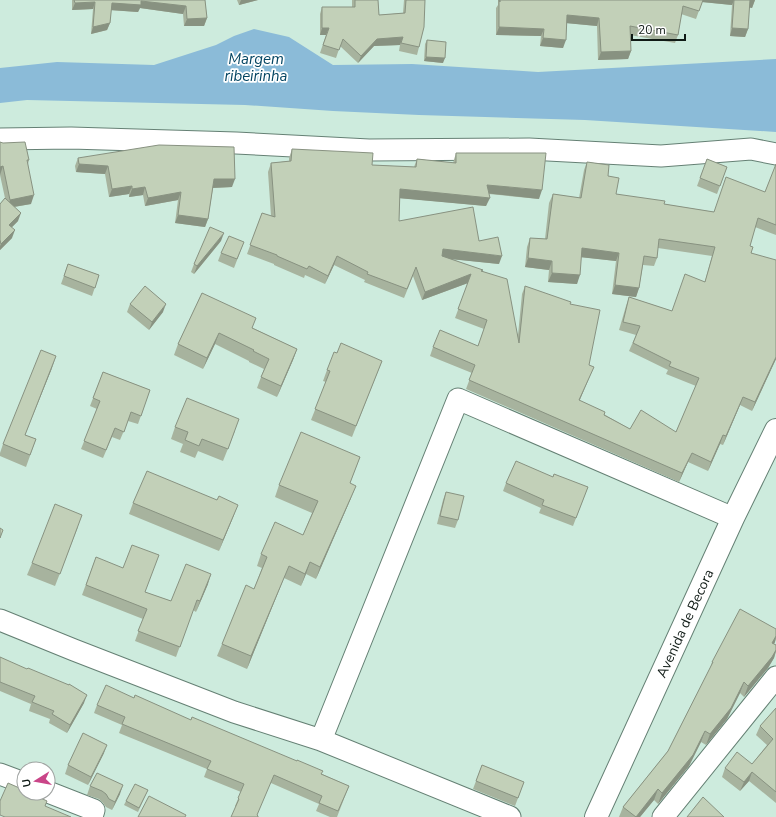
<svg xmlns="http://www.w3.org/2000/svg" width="776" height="817" font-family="'Nunito Sans',sans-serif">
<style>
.water{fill:#8bbbd8}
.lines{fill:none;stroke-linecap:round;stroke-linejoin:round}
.minor-casing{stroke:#658074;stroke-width:23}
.major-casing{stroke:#658074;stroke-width:24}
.minor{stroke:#fff;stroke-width:21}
.major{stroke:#fff;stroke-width:22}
.wall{fill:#a7b39e}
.shaded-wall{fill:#889281}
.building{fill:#c2d0b8;stroke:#889281}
.labels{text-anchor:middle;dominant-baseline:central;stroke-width:3.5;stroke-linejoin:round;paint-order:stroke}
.street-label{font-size:14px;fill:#0f1a15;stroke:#fff}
.water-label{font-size:15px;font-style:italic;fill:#044562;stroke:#fff}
</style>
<rect width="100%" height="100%" fill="#cdebdd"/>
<!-- water -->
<path class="water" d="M 254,29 L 289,37 L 333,65 L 412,64 L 538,72 L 776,59 L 776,132 L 585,120 L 419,115 L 333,111 L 245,105 L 27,100 L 0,103 L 0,68 L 57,62 L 154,65 L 216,45 L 234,36 Z"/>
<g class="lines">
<defs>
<path id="minor" d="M 0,139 L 71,138 L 236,143 L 369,150 L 529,149 L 661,156 L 751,149 L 776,154
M 0,620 L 74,650 L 234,712 L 321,740 L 510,817
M 321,740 L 458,399 L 733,518
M 0,774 L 24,783
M 48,792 L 94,810 L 92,817
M 663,817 L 776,677"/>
<g id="major">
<path id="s1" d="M 596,817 L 733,518 L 776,430"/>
</g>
</defs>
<!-- minor casing -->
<use href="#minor" class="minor-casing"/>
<!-- major casing -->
<use href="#major" class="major-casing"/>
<!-- minor -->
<use href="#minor" class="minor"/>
<!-- major -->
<use href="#major" class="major"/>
</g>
<!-- wall -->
<path class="wall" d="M 72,0 L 205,0 L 207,18 L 204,26 L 184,26 L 183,14 L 140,8 L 138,12 L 111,10 L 110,23 L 107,30 L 91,34 L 93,9 L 72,10 Z
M 237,0 L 258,0 L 239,5 Z
M 352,0 L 378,0 L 379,15 L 403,13 L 404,0 L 425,0 L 419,47 L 417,55 L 399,51 L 400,45 L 374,46 L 358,63 L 340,46 L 336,58 L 320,53 L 326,35 L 320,35 L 320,14 L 322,7 L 352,7 Z
M 498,0 L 755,0 L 752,8 L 749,7 L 748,29 L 745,37 L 730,36 L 732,5 L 702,2 L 696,19 L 681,14 L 678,35 L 675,43 L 630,35 L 631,51 L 628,59 L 598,60 L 597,26 L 567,23 L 563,48 L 540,46 L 541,36 L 496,35 L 496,8 L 498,5 Z
M 427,40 L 443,63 L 424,61 L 425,44 Z
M 0,142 L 29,160 L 28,164 L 31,204 L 14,207 L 18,221 L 12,227 L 12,238 L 0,250 L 0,204 L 5,198 L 0,175 Z
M 292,149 L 372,165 L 414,167 L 417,159 L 453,163 L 456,153 L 539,199 L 489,194 L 486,206 L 400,198 L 399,221 L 479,241 L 499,264 L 452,259 L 483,271 L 518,335 L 522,294 L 525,286 L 570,304 L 589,365 L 590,376 L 579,400 L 630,429 L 676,432 L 696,386 L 666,374 L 668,370 L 629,351 L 636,335 L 619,330 L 626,306 L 629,297 L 672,311 L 705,281 L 712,256 L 658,248 L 657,258 L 654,266 L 643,265 L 639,288 L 636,297 L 612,294 L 616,261 L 581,257 L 577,284 L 548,282 L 549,270 L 525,267 L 527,247 L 530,238 L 545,239 L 549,203 L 553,194 L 579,198 L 584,170 L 587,162 L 608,176 L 616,194 L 664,204 L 714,212 L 765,192 L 776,164 L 776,235 L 755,227 L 750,246 L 776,359 L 752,411 L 740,405 L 723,445 L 720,444 L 708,471 L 688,462 L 679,482 L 466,389 L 472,373 L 430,356 L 433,347 L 478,346 L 484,329 L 455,318 L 468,283 L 422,300 L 413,276 L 404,298 L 364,282 L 365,280 L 334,265 L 325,284 L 305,275 L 304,278 L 274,265 L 274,264 L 247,254 L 262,213 L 271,216 L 268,172 L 271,163 L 289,161 L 289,158 Z
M 78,158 L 232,187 L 213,188 L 208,219 L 205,227 L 175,223 L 178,200 L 145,206 L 143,195 L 129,197 L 129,194 L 109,197 L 105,174 L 76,172 L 75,166 Z
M 707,159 L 727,167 L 717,194 L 697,186 Z
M 221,241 L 194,274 L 191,272 L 194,264 Z
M 244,242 L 234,268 L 218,261 L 221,253 Z
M 68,264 L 99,275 L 92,296 L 61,284 Z
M 202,293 L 253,328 L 297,349 L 293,360 L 277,397 L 257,388 L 264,369 L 249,362 L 249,361 L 215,344 L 203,369 L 174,355 L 178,344 Z
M 130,304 L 163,312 L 149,330 L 127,312 Z
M 337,353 L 382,361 L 352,437 L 311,420 L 326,382 L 323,381 L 327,370 Z
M 52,368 L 25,435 L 36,439 L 26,467 L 0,456 L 0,453 L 3,444 Z
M 103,372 L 150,390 L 138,424 L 128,421 L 120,440 L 112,437 L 103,458 L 81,449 L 97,409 L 90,406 Z
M 175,427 L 235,431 L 223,461 L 198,451 L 195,458 L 180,452 L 183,444 L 171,439 Z
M 360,457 L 350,483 L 351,498 L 316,579 L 306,574 L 301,586 L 284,578 L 247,669 L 217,656 L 222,644 L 254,589 L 262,568 L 257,566 L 261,554 L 303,535 L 312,513 L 275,497 L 279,485 Z
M 553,477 L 588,487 L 573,526 L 539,513 L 541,508 L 503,491 L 506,483 Z
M 446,492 L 458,520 L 455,528 L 437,524 L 443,500 Z
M 217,500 L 234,515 L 219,551 L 129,514 L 133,503 Z
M 78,527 L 55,586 L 27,575 L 32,563 Z
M 96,557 L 145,592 L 171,601 L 208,584 L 196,612 L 193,610 L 176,657 L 135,641 L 143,619 L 82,595 Z
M 776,629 L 776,639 L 774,644 L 776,645 L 776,652 L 774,658 L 768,668 L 744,697 L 740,693 L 727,719 L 706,745 L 701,742 L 689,766 L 658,804 L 654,800 L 640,817 L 619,817 L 623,807 L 668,751 L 710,668 L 712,662 Z
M 0,657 L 84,703 L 67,733 L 49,723 L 50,719 L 29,711 L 31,704 L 0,691 Z
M 134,698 L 322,774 L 349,786 L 337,817 L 330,817 L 316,811 L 319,804 L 271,783 L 236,807 L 235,806 L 241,792 L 204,777 L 207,769 L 119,733 L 122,725 L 94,713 L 97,705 Z
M 776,708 L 776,803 L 749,781 L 740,791 L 722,777 L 725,768 L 752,764 L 767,745 L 756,735 L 760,726 Z
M 104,753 L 88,785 L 65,774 L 68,765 Z
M 482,765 L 524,782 L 515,806 L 473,789 Z
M 90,786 L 120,794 L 112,810 L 106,807 L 103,803 L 99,799 L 87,795 Z
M 148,790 L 138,812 L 124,805 L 126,801 Z"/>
<!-- shaded-wall -->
<path class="shaded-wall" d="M 241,0 L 258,0 L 239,5 Z
M 703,0 L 734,0 L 732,5 L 702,2 Z
M 750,0 L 755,0 L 752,8 L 747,7 Z
M 141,1 L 186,6 L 183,14 L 140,8 L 138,12 L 109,10 L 112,3 Z
M 95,2 L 93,9 L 72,10 L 75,3 Z
M 567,15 L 599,18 L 597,26 L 565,23 Z
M 207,18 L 204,26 L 184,26 L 187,19 Z
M 110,23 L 107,30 L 91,34 L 93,27 Z
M 499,27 L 544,29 L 541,36 L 496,35 Z
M 322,28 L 329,28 L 326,35 L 320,35 Z
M 732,28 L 748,29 L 745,37 L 730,36 Z
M 403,37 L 400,45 L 374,46 L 358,63 L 361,56 L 377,39 Z
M 543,38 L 566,40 L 563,48 L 540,46 Z
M 631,51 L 628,59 L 598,60 L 601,52 Z
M 426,57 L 445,58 L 443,63 L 424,61 Z
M 79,164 L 108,166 L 105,174 L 76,172 Z
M 3,166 L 0,175 L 0,167 Z
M 214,179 L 235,179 L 232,187 L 211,188 Z
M 487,185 L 542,190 L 539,199 L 484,193 Z
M 132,186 L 129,194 L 109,197 L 112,189 Z
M 145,187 L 143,195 L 129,197 L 132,189 Z
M 400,189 L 490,198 L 486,206 L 397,198 Z
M 181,192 L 178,200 L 145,206 L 148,198 Z
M 34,195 L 31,204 L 7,208 L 10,200 Z
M 21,213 L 18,221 L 6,233 L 9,225 Z
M 178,215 L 208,219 L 205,227 L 175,223 Z
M 15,230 L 12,238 L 0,250 L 0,246 L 1,244 Z
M 224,233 L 221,241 L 194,274 L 197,266 Z
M 582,248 L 619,253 L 616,261 L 579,257 Z
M 443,249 L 502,256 L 499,264 L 440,258 Z
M 337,256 L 334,265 L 325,284 L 328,276 Z
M 528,258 L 552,261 L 549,270 L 525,267 Z
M 552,273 L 580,275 L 577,284 L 548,282 Z
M 471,274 L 468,283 L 422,300 L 425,292 Z
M 615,285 L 639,288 L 636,297 L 612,294 Z
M 166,304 L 163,312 L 149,330 L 152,322 Z
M 219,333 L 215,344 L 203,369 L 207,358 Z
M 297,349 L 293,360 L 277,397 L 281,386 Z
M 56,356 L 52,368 L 20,447 L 25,435 Z
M 776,357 L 776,359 L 752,411 L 755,402 Z
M 594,367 L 590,376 L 576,409 L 579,400 Z
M 743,397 L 740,405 L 723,445 L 726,436 Z
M 723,435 L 720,444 L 708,471 L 711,462 Z
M 692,453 L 688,462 L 679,482 L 682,473 Z
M 356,486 L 351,498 L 316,579 L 320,567 Z
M 238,505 L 234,515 L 219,551 L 223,540 Z
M 310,562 L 306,574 L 301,586 L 305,574 Z
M 289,566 L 284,578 L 247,669 L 251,656 Z
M 211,574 L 208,584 L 196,612 L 200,601 Z
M 776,636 L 775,642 L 768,655 L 772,643 Z
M 776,650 L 774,658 L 768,668 L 744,697 L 748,686 Z
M 744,682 L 740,693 L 727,719 L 706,745 L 710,734 Z
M 87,695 L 84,703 L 67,733 L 70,725 Z
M 705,731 L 701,742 L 689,766 L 658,804 L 662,793 Z
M 107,745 L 104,753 L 88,785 L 91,777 Z
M 752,772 L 749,781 L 740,791 L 744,782 Z
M 123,785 L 120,794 L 112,810 L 115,802 Z
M 658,789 L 654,800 L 640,817 L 636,817 Z"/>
<!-- building -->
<path class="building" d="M 74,0 L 205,0 L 207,18 L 187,19 L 186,6 L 141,1 L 141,5 L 112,3 L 110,23 L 93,27 L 95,2 L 75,3 Z
M 355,0 L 378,0 L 379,15 L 405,13 L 406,0 L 425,0 L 424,27 L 419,47 L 401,43 L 403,37 L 377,39 L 361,56 L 343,39 L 339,50 L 323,45 L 329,28 L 322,28 L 322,7 L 355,7 Z
M 499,0 L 500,2 L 500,0 L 703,0 L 699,11 L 683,6 L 678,35 L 630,26 L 631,51 L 601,52 L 599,18 L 567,15 L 566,40 L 543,38 L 544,29 L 499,27 Z
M 734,0 L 750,0 L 748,29 L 732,28 Z
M 427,40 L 446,42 L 445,58 L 426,57 Z
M 0,142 L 3,143 L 25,142 L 29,160 L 27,160 L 34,195 L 10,200 L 3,166 L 0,167 Z
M 159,145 L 234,147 L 235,179 L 214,179 L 208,219 L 178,215 L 181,192 L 148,198 L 145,187 L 132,189 L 132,186 L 112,189 L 108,166 L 79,164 L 78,158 Z
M 292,149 L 373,153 L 372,165 L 416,167 L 417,159 L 456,163 L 456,153 L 546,153 L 542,190 L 487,185 L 490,198 L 400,189 L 399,221 L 473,207 L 479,241 L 498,237 L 502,256 L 443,249 L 442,256 L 483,270 L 481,271 L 507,279 L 519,343 L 525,286 L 571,302 L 570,304 L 600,310 L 589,365 L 594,367 L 579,400 L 605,412 L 604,415 L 630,429 L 641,410 L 676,432 L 699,378 L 669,366 L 671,362 L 633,343 L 640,326 L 623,322 L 629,297 L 672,311 L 685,274 L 705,282 L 715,247 L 659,239 L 657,258 L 644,256 L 639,288 L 615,285 L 619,253 L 582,248 L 580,275 L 552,273 L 552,261 L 528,258 L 530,238 L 547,239 L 553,194 L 581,198 L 587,162 L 609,165 L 608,176 L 619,178 L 616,194 L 665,201 L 664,204 L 714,212 L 726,177 L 765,192 L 776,164 L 776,225 L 758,218 L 750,246 L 753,247 L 751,253 L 776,260 L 776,357 L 755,402 L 743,397 L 726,436 L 723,435 L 711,462 L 692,453 L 682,473 L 469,380 L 475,365 L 433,347 L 440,330 L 478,346 L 487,320 L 458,309 L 471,274 L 425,292 L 416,267 L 407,289 L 367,274 L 368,272 L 337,256 L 328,276 L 309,266 L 307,269 L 277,256 L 277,255 L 250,245 L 262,213 L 275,217 L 271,163 L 291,161 Z
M 707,159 L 727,167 L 720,186 L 700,178 Z
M 5,198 L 21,213 L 9,225 L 15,230 L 1,244 L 0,240 L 0,204 Z
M 210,227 L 224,233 L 197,266 L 194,264 Z
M 229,236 L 244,242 L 237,259 L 221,253 Z
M 68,264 L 99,275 L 95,288 L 64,276 Z
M 145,286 L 166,304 L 152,322 L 130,304 Z
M 202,293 L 256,318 L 252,328 L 297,349 L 281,386 L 261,377 L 269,359 L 253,351 L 254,350 L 219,333 L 207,358 L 178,344 Z
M 341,343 L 382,361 L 356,426 L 315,409 L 330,371 L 327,370 L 334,352 L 337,353 Z
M 41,350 L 56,356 L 25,435 L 36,439 L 30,455 L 3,444 Z
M 103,372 L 150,390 L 141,416 L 131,412 L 124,432 L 115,428 L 106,450 L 84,441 L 100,401 L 93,398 Z
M 187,398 L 239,419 L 228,449 L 202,439 L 199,446 L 185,440 L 188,432 L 175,427 Z
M 301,432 L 360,457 L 350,483 L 356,486 L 320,567 L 310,562 L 305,574 L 289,566 L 251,656 L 222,644 L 246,585 L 254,589 L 267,557 L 261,554 L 275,522 L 303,535 L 318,501 L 279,485 Z
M 516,461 L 553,477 L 554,474 L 588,487 L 576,518 L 542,505 L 544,500 L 506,483 Z
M 147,471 L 217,500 L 219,496 L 238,505 L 223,540 L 133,503 Z
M 446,492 L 464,496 L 458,520 L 440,516 Z
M 55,504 L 82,515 L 60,574 L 32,563 Z
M 0,528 L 3,530 L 0,538 Z
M 132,545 L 159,555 L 145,592 L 171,601 L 186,564 L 211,574 L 200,601 L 197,600 L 180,647 L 138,631 L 147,609 L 86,585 L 96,557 L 123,568 Z
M 740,609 L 776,629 L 776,636 L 772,643 L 776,645 L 776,650 L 772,657 L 748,686 L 744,682 L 731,708 L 710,734 L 705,731 L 693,755 L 662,793 L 658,789 L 636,817 L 623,807 L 668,751 L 713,662 L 712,662 Z
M 0,657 L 27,669 L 28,668 L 69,685 L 69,684 L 87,695 L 70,725 L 52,714 L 54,711 L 32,702 L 35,696 L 0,682 Z
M 106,685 L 134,698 L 135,695 L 191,720 L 192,717 L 297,761 L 297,760 L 323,771 L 321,774 L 349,786 L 338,811 L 319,803 L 322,796 L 274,775 L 257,815 L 258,816 L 258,817 L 231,817 L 239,799 L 238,798 L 244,784 L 207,769 L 211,761 L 122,724 L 125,717 L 97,705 Z
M 776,708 L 776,792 L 752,772 L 744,782 L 725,768 L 737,752 L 752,764 L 773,739 L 760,726 Z
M 83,733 L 107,745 L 91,777 L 68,765 Z
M 482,765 L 524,782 L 518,798 L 476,781 Z
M 97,773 L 123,785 L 115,802 L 109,799 L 106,794 L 102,791 L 90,786 Z
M 8,783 L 24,790 L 24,793 L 30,793 L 47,801 L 45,806 L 71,817 L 5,817 L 0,815 L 0,801 Z
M 135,784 L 148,790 L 139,808 L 126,801 Z
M 149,796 L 186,815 L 185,817 L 138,817 Z
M 703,797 L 724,817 L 687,817 Z"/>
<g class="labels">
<!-- street labels -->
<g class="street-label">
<text stroke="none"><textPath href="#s1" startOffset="213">Avenida de Becora</textPath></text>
</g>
<!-- water labels -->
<g class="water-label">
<text x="256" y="59">Margem<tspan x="256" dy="17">ribeirinha</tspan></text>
</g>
</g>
<!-- north arrow -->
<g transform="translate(36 781) rotate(259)"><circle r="19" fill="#ffffff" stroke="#9fa3a1"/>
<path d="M0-3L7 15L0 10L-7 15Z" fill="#ca4588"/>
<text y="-6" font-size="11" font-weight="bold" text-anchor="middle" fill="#0f1a15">U</text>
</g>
<!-- scale -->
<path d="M632 34v6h53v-6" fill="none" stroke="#0f1a15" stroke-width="2"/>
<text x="638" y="34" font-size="12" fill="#0f1a15" stroke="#ffffff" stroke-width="3" paint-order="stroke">20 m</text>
</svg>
